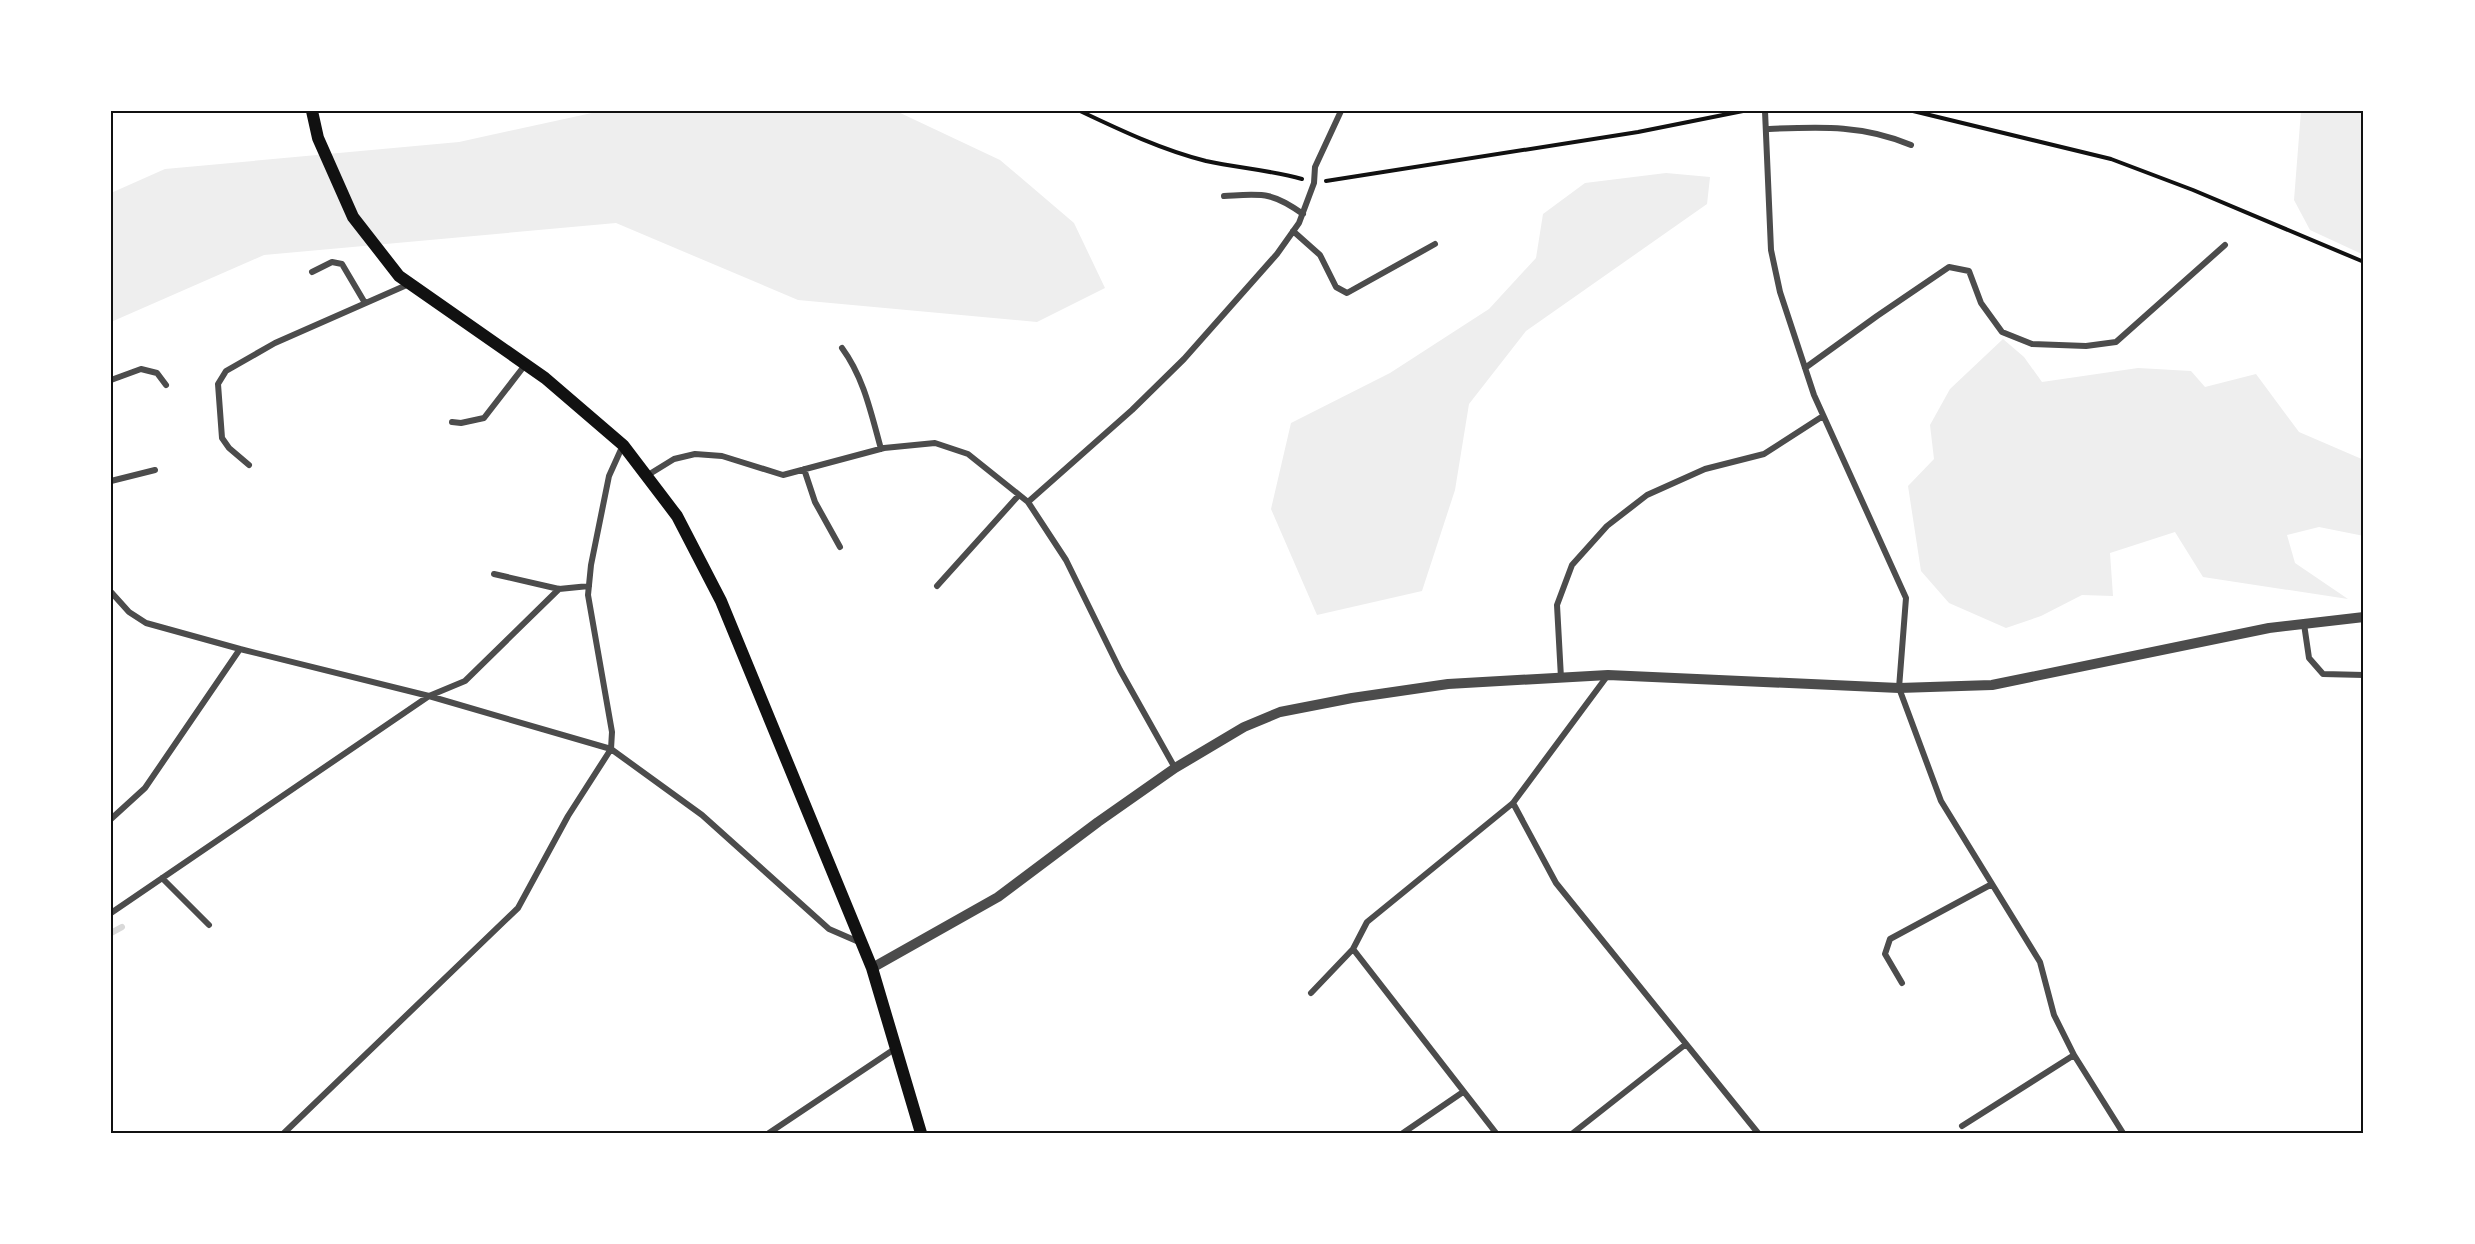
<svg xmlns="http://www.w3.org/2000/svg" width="2475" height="1244" font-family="'Work Sans',sans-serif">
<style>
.green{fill:#eee}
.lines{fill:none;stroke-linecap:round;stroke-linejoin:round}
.stream{stroke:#d9d9d9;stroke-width:6}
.path{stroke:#111;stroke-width:4}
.minor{stroke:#4c4c4c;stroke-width:6}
.tertiary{stroke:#4c4c4c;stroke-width:10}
.secondary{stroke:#111;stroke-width:12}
.neatline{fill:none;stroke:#111;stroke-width:2}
</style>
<rect width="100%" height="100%" fill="#fff"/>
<!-- green -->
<path class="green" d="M 601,111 L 896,111 L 1000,160 L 1074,223 L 1105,288 L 1037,322 L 798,300 L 616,223 L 264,255 L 111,322 L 111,193 L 165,169 L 459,142 Z
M 2301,111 L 2364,111 L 2364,255 L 2310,230 L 2294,200 Z
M 1666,173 L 1710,177 L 1707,204 L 1526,331 L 1469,404 L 1455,490 L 1422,591 L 1317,615 L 1271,509 L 1291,423 L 1390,373 L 1489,309 L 1536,258 L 1543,214 L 1585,183 Z
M 2003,339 L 2024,357 L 2042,382 L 2138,368 L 2191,371 L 2205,387 L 2256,374 L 2299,432 L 2364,460 L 2364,536 L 2319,527 L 2287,535 L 2295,563 L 2348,599 L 2203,577 L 2175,532 L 2110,553 L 2113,596 L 2082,595 L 2041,616 L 2006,628 L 1949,603 L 1921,571 L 1908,486 L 1934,459 L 1930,425 L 1950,389 Z"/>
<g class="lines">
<!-- stream -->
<path class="stream" d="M 111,933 L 122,927"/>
<!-- path -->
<path class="path" d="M 1080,111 C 1120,130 1162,150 1206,161 C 1238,168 1270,170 1302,179
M 1913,111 L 2111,159 L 2193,190 L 2364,262
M 1326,181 L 1638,132 L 1743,111"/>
<!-- minor -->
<path class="minor" d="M 1765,111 L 1771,250 L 1780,292 L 1814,395 L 1906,598 L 1899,688 L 1941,801 L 2040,962 L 2054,1015 L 2074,1055 L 2123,1133
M 1766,129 C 1818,127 1862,124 1911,145
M 1224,196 C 1262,194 1271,191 1303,214
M 1293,231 L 1320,255 L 1336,287 L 1347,293 L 1435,244
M 312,272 L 332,262 L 342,264 L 365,303
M 842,348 C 864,378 871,413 881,449
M 1805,368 L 1877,316 L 1949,267 L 1969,271 L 1981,303 L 2002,332 L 2032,344 L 2086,346 L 2116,342 L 2225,245
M 111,380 L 141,369 L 157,373 L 166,385
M 452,422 L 461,423 L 484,418 L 525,365
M 249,465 L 229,448 L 222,438 L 218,384 L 226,371 L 275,343 L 409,284
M 804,469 L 815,502 L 840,547
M 648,475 L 674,459 L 695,454 L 722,456 L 783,475 L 884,448 L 935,443 L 968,454 L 1028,502 L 1066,560 L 1120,670 L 1175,768
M 111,481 L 155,470
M 1028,502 L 1132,410 L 1184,359 L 1277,254 L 1299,223 L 1314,183 L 1315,167 L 1341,111
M 494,574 L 559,589 L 589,586
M 937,586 L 1019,495
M 111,592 L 129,612 L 146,623 L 240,649
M 2304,624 L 2309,658 L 2323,674 L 2364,675
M 1561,678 L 1557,605 L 1572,565 L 1607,526 L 1647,495 L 1705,469 L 1764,454 L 1823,416
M 1513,803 L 1556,883 L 1758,1133
M 111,819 L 145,788 L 240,649 L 429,696 L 611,749 L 702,815 L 829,929 L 859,942
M 162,878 L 209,925
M 111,913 L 429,696 L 465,681 L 559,589
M 1902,983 L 1885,954 L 1890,939 L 1992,884
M 1311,993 L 1353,949
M 1962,1126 L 2074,1055
M 284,1133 L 518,908 L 568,816 L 611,749 L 612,732 L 588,595 L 591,565 L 609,476 L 623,445
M 769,1133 L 896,1048
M 1403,1133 L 1463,1092
M 1496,1133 L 1353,949 L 1367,922 L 1513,803 L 1608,675
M 1573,1133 L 1686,1044"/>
<!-- tertiary -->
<path class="tertiary" d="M 872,968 L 998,897 L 1098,822 L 1175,768 L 1244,727 L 1280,712 L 1352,698 L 1448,684 L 1608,675 L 1899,688 L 1992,685 L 2269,628 L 2364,617"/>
<!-- secondary -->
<path class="secondary" d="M 312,111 L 318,138 L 353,217 L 399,276 L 545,378 L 623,445 L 677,516 L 721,601 L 872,968 L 921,1133"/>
</g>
<!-- border -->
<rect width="2475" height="1244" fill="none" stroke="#ffffff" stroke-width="225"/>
<rect x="112" y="112" width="2250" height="1020" class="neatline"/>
</svg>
